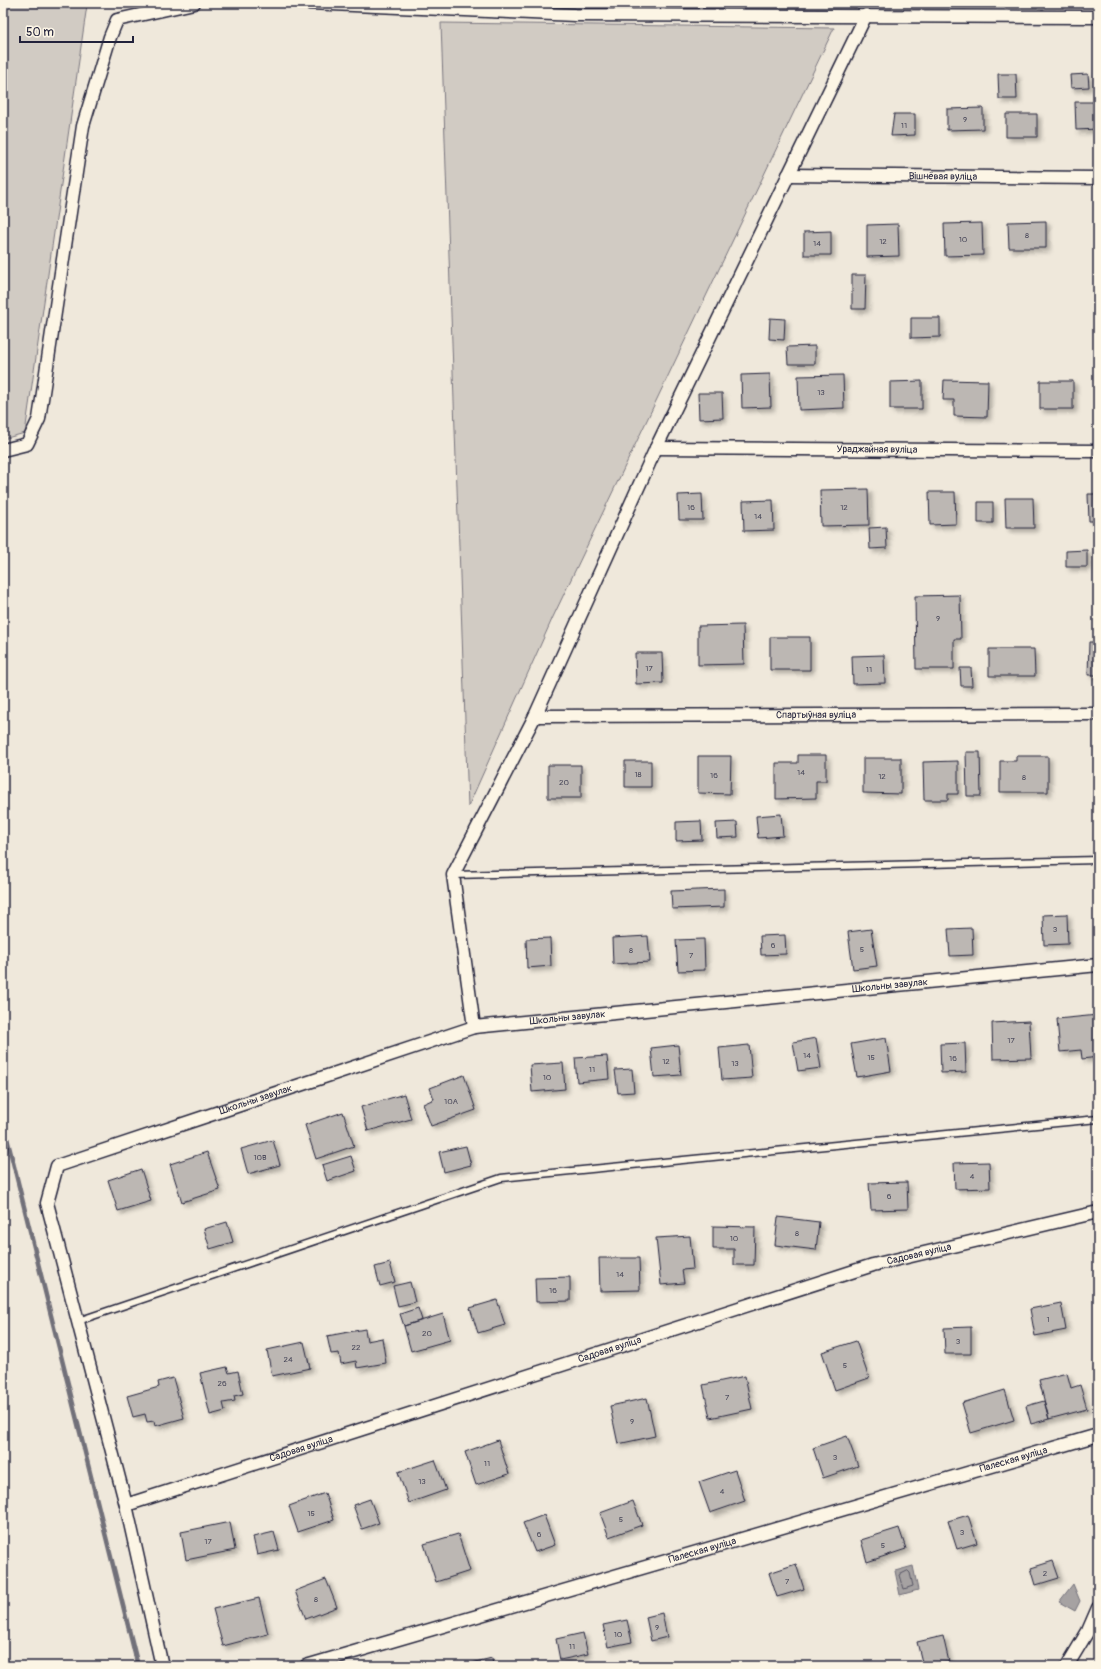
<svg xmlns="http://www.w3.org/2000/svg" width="1101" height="1669" font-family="Pangolin,sans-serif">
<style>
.green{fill:#d1cbc3;stroke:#7a767f}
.water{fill:#a6a2a2;stroke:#716f79}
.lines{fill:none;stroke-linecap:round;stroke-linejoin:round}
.shore{stroke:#575564;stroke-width:1}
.stream{stroke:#716f79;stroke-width:4.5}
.building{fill:#bcb7b3;stroke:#22223b;filter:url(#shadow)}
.service-casing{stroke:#22223b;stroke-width:9}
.minor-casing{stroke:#22223b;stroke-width:15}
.service{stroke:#fcf5e5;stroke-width:6}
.minor{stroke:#fcf5e5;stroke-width:12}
.labels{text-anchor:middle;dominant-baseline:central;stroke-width:3;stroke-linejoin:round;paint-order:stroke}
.number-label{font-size:8px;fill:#484759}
.street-label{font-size:10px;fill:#22223b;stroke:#fcf5e5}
</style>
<defs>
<filter id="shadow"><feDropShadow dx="3.5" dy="3.5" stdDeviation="2" flood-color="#0004"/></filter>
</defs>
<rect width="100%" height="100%" fill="#efe8db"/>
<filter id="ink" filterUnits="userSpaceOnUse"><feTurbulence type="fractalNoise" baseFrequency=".025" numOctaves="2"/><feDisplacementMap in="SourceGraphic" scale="8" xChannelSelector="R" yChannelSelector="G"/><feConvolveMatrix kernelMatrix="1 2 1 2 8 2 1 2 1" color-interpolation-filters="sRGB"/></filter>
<g filter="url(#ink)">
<!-- green -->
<path class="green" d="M 3,3 L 111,3 L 87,5 L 25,433 L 3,439 Z
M 441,23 L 834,28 L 553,617 L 468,807 Z"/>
<!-- water -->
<path class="water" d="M 913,1566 L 918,1590 L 900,1595 L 895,1571 Z
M 1073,1584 L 1080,1601 L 1075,1611 L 1059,1602 Z"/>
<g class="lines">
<!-- shore -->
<path class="shore" d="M 908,1571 L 910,1573 L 913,1586 L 904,1589 L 900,1575 Z"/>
<!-- stream -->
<path class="stream" d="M 3,1122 L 138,1666"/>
</g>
<!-- building -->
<path class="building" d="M 998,74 L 1016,74 L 1017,99 L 999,99 Z
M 1088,74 L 1089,87 L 1071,88 L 1070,75 Z
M 1075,102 L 1098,102 L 1098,129 L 1076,130 Z
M 983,108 L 983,129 L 947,130 L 947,109 Z
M 894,114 L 915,114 L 915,135 L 891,136 Z
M 1006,114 L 1037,114 L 1037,137 L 1006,137 Z
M 1046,221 L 1046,248 L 1009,248 L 1008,222 Z
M 982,223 L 983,255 L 945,256 L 944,224 Z
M 898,224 L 899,256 L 867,257 L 867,225 Z
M 831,231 L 831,255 L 804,255 L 804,232 Z
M 852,275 L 866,275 L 865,309 L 852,309 Z
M 770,318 L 785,319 L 784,340 L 769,339 Z
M 911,318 L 940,318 L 940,337 L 911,338 Z
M 815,346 L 815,364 L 788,364 L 787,347 Z
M 1097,357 L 1098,357 L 1098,387 L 1097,387 Z
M 770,374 L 771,407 L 742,408 L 741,375 Z
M 843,375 L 844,408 L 799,410 L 798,376 Z
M 944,380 L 988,381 L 987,417 L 954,416 L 954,400 L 943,400 Z
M 922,381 L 922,409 L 890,409 L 890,382 Z
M 1040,381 L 1073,381 L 1073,409 L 1040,409 Z
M 698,393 L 722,393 L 723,418 L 699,419 Z
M 868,489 L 869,525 L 821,526 L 820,490 Z
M 929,492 L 955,492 L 956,524 L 930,525 Z
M 702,494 L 703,520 L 679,520 L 678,495 Z
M 1088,494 L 1098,494 L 1098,521 L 1089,521 Z
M 1005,498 L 1033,498 L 1034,528 L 1006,528 Z
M 773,500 L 774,530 L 744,531 L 743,501 Z
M 978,502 L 993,502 L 993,523 L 978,523 Z
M 886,527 L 887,548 L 870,549 L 869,528 Z
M 1087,550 L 1087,567 L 1066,567 L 1066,551 Z
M 960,595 L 961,639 L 954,639 L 954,669 L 916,669 L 915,596 Z
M 743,625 L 744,664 L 698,665 L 698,626 Z
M 770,637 L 810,637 L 810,670 L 770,670 Z
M 1089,642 L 1098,642 L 1098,675 L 1088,675 Z
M 989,649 L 1034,649 L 1035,676 L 989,676 Z
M 635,653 L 662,653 L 663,683 L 636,684 Z
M 884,655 L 885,683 L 853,684 L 852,656 Z
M 960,668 L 971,668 L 972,686 L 961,686 Z
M 966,752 L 980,752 L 981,796 L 967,796 Z
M 798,755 L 826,755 L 826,781 L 816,781 L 816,798 L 776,799 L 776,763 L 798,763 Z
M 698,756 L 731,756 L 730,794 L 698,793 Z
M 1016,756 L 1048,756 L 1048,792 L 1000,792 L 1000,761 L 1016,761 Z
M 863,758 L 901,758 L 901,794 L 863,793 Z
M 625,761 L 651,761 L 651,787 L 625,787 Z
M 958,761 L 958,794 L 948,794 L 948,800 L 924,800 L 923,762 Z
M 1097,762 L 1098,762 L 1098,793 L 1097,793 Z
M 548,765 L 581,765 L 581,798 L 548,798 Z
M 781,814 L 783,836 L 758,838 L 756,816 Z
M 701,821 L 702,840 L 676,841 L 676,822 Z
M 737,822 L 738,837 L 717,838 L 716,823 Z
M 724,889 L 724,907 L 672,909 L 671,891 Z
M 1067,914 L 1068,944 L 1044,945 L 1043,915 Z
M 972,928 L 973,955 L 950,956 L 948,929 Z
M 871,929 L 877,966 L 853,969 L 848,932 Z
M 785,935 L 786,954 L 761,955 L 760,936 Z
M 648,936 L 650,962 L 613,964 L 612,938 Z
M 550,938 L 551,966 L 527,968 L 526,939 Z
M 704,939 L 705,970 L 678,971 L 676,940 Z
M 1098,1015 L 1098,1057 L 1082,1059 L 1081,1050 L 1060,1052 L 1057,1019 Z
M 1029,1021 L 1031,1058 L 993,1059 L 992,1023 Z
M 816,1038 L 821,1068 L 798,1071 L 793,1042 Z
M 886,1038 L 891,1071 L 857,1077 L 851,1044 Z
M 965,1043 L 966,1072 L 941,1073 L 940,1044 Z
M 678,1045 L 681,1075 L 654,1077 L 651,1048 Z
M 749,1045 L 752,1078 L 722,1080 L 719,1048 Z
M 607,1056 L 609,1079 L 577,1082 L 575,1058 Z
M 563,1063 L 565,1089 L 532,1092 L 530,1065 Z
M 632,1069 L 634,1092 L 618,1093 L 615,1070 Z
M 464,1075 L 476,1110 L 431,1126 L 423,1104 L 434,1099 L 430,1088 Z
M 404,1094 L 411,1119 L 368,1131 L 361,1107 Z
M 343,1112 L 354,1146 L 316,1159 L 305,1125 Z
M 273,1140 L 280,1165 L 248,1174 L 241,1149 Z
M 466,1146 L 471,1165 L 444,1172 L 439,1152 Z
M 207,1152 L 220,1190 L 182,1202 L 170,1164 Z
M 351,1156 L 356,1171 L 327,1181 L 322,1165 Z
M 989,1162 L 990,1188 L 955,1189 L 954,1163 Z
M 141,1169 L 151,1201 L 118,1211 L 108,1180 Z
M 907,1182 L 908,1209 L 871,1210 L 869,1183 Z
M 778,1217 L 819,1222 L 816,1250 L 775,1245 Z
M 227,1222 L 233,1242 L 210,1249 L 204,1229 Z
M 713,1226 L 755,1227 L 754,1265 L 734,1265 L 734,1249 L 713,1249 Z
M 690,1236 L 693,1269 L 682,1270 L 684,1283 L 661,1285 L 656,1238 Z
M 599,1258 L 639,1258 L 640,1290 L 600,1291 Z
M 390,1263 L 395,1282 L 380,1286 L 375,1267 Z
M 570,1277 L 570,1301 L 536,1302 L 535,1278 Z
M 410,1282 L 415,1302 L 398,1306 L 393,1286 Z
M 497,1300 L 505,1325 L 478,1333 L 470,1308 Z
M 1061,1303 L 1066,1330 L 1035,1336 L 1030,1309 Z
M 418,1308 L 422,1320 L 404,1326 L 400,1314 Z
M 443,1314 L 450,1340 L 411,1351 L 404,1326 Z
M 971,1327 L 971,1354 L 945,1354 L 944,1328 Z
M 365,1329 L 367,1341 L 382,1338 L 386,1363 L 357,1368 L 356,1361 L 341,1364 L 339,1353 L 331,1354 L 327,1336 Z
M 856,1341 L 869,1378 L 835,1390 L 822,1352 Z
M 304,1342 L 310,1368 L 272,1376 L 267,1350 Z
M 227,1367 L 229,1373 L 238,1371 L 243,1394 L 234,1396 L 235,1401 L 223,1403 L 225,1411 L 210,1415 L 200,1373 Z
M 1067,1373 L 1071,1388 L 1080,1385 L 1087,1409 L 1049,1419 L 1039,1380 Z
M 745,1376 L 752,1409 L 710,1418 L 703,1385 Z
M 173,1378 L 184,1418 L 155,1426 L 154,1421 L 147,1422 L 145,1414 L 133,1417 L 127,1396 L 159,1387 L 158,1382 Z
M 1005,1390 L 1014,1420 L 971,1433 L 962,1403 Z
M 647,1398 L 655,1436 L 618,1444 L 610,1406 Z
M 1044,1401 L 1049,1419 L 1031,1424 L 1026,1406 Z
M 847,1436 L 858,1466 L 823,1478 L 813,1448 Z
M 498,1440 L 509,1474 L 476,1485 L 465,1452 Z
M 435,1460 L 446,1490 L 409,1503 L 398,1472 Z
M 735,1470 L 745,1501 L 710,1513 L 699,1482 Z
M 325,1493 L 334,1520 L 298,1532 L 289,1506 Z
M 370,1499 L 379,1523 L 362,1529 L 353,1505 Z
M 633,1501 L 642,1525 L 609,1537 L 600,1513 Z
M 544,1515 L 555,1545 L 535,1552 L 523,1523 Z
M 968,1515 L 977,1543 L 957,1549 L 948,1521 Z
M 230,1522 L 235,1550 L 186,1560 L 181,1532 Z
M 899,1528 L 906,1549 L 867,1562 L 861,1540 Z
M 274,1532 L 279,1550 L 257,1555 L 253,1537 Z
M 458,1534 L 470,1571 L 436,1582 L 424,1544 Z
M 1053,1561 L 1059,1578 L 1036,1585 L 1031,1568 Z
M 796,1564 L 804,1589 L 777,1597 L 769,1573 Z
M 326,1579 L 337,1607 L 306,1619 L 295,1591 Z
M 259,1598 L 268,1634 L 223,1646 L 213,1609 Z
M 662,1613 L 667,1637 L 651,1641 L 646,1617 Z
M 627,1620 L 632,1642 L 608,1647 L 603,1625 Z
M 583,1633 L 588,1654 L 560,1660 L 556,1639 Z
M 943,1636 L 949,1662 L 930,1666 L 923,1666 L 917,1642 Z
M 492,1658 L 493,1666 L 468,1666 L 467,1664 Z"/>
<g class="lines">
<defs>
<path id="service" d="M 453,875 L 1098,860
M 78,1321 L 501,1178 L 1098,1119"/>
<g id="minor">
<path d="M 309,3 L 575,15 L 1098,17"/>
<path id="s1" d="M 788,175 L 1098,178"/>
<path id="s2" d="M 656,448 L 1098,451"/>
<path d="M 3,450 L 27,444 L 39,419 L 83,126 L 110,37 L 117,20 L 194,3"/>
<path id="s3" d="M 535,716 L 1098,714"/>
<path d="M 474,1027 L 453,875 L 535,716 L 656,448 L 866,15"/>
<path id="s4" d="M 126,1505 L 873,1265 L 1098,1212"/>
<path id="s5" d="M 162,1666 L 126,1505 L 47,1203 L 57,1166 L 474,1027 L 1098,965"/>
<path id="s6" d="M 306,1666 L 1098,1435"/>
<path d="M 1067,1666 L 1088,1631 L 1098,1608"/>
</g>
</defs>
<!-- service casing -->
<use href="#service" class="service-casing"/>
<!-- minor casing -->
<use href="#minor" class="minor-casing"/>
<!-- service -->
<use href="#service" class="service"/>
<!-- minor -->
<use href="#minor" class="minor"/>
</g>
</g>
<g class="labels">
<!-- number labels -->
<g class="number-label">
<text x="965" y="119">9</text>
<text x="904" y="125">11</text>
<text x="1027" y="235">8</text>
<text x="963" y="239">10</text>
<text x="883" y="241">12</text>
<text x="817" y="243">14</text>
<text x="821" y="392">13</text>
<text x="691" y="507">16</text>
<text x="844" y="507">12</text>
<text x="758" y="516">14</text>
<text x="938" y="618">9</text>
<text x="649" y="668">17</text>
<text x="869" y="669">11</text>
<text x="801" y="772">14</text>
<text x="638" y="774">18</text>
<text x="714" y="775">16</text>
<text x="882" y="776">12</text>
<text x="1024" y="777">8</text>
<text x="564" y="782">20</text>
<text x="1055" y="929">3</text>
<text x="773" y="945">6</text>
<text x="862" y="949">5</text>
<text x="631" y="950">8</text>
<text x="691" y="955">7</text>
<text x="1011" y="1040">17</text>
<text x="807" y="1055">14</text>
<text x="871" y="1057">15</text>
<text x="953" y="1058">16</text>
<text x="666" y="1061">12</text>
<text x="735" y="1063">13</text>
<text x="592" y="1069">11</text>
<text x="547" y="1077">10</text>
<text x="451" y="1101">10А</text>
<text x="260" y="1157">10В</text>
<text x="972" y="1176">4</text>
<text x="889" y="1196">6</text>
<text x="797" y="1233">8</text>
<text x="734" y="1238">10</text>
<text x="620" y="1274">14</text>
<text x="553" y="1290">16</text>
<text x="1048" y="1319">1</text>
<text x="427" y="1333">20</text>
<text x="958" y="1341">3</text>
<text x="356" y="1347">22</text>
<text x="288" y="1359">24</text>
<text x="845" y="1365">5</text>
<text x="222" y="1383">26</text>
<text x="727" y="1397">7</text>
<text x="632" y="1421">9</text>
<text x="835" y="1457">3</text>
<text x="487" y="1463">11</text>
<text x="422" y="1481">13</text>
<text x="722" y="1491">4</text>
<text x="311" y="1513">15</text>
<text x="621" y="1519">5</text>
<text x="962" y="1532">3</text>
<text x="539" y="1534">6</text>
<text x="208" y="1541">17</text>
<text x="883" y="1545">5</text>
<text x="1045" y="1573">2</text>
<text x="787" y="1581">7</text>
<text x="316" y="1599">8</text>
<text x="657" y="1627">9</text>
<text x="618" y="1634">10</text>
<text x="572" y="1646">11</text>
</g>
<!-- street labels -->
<g class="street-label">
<text stroke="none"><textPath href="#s1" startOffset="155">Вішнёвая вуліца</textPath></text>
<text stroke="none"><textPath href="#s2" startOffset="221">Ураджайная вуліца</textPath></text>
<text stroke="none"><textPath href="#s3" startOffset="281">Спартыўная вуліца</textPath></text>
<text stroke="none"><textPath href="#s5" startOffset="1373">Школьны завулак</textPath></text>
<text stroke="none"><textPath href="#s5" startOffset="1049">Школьны завулак</textPath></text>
<text stroke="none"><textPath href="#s5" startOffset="725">Школьны завулак</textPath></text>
<text stroke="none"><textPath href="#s4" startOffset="832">Садовая вуліца</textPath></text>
<text stroke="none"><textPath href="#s4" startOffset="508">Садовая вуліца</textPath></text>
<text stroke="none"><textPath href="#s4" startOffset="184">Садовая вуліца</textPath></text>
<text stroke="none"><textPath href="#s6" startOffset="737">Палеская вуліца</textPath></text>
<text stroke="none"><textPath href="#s6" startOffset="413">Палеская вуліца</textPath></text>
</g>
</g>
<!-- margin -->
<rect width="1101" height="1669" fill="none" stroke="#fcf5e5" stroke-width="16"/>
<rect x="8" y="8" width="1085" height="1653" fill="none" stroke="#22223b" stroke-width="1.5" filter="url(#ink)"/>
<!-- scale -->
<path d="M20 36v6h113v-6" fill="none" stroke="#22223b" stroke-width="2"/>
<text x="26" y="36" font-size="12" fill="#22223b" stroke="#fcf5e5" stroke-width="3" paint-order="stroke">50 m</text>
</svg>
